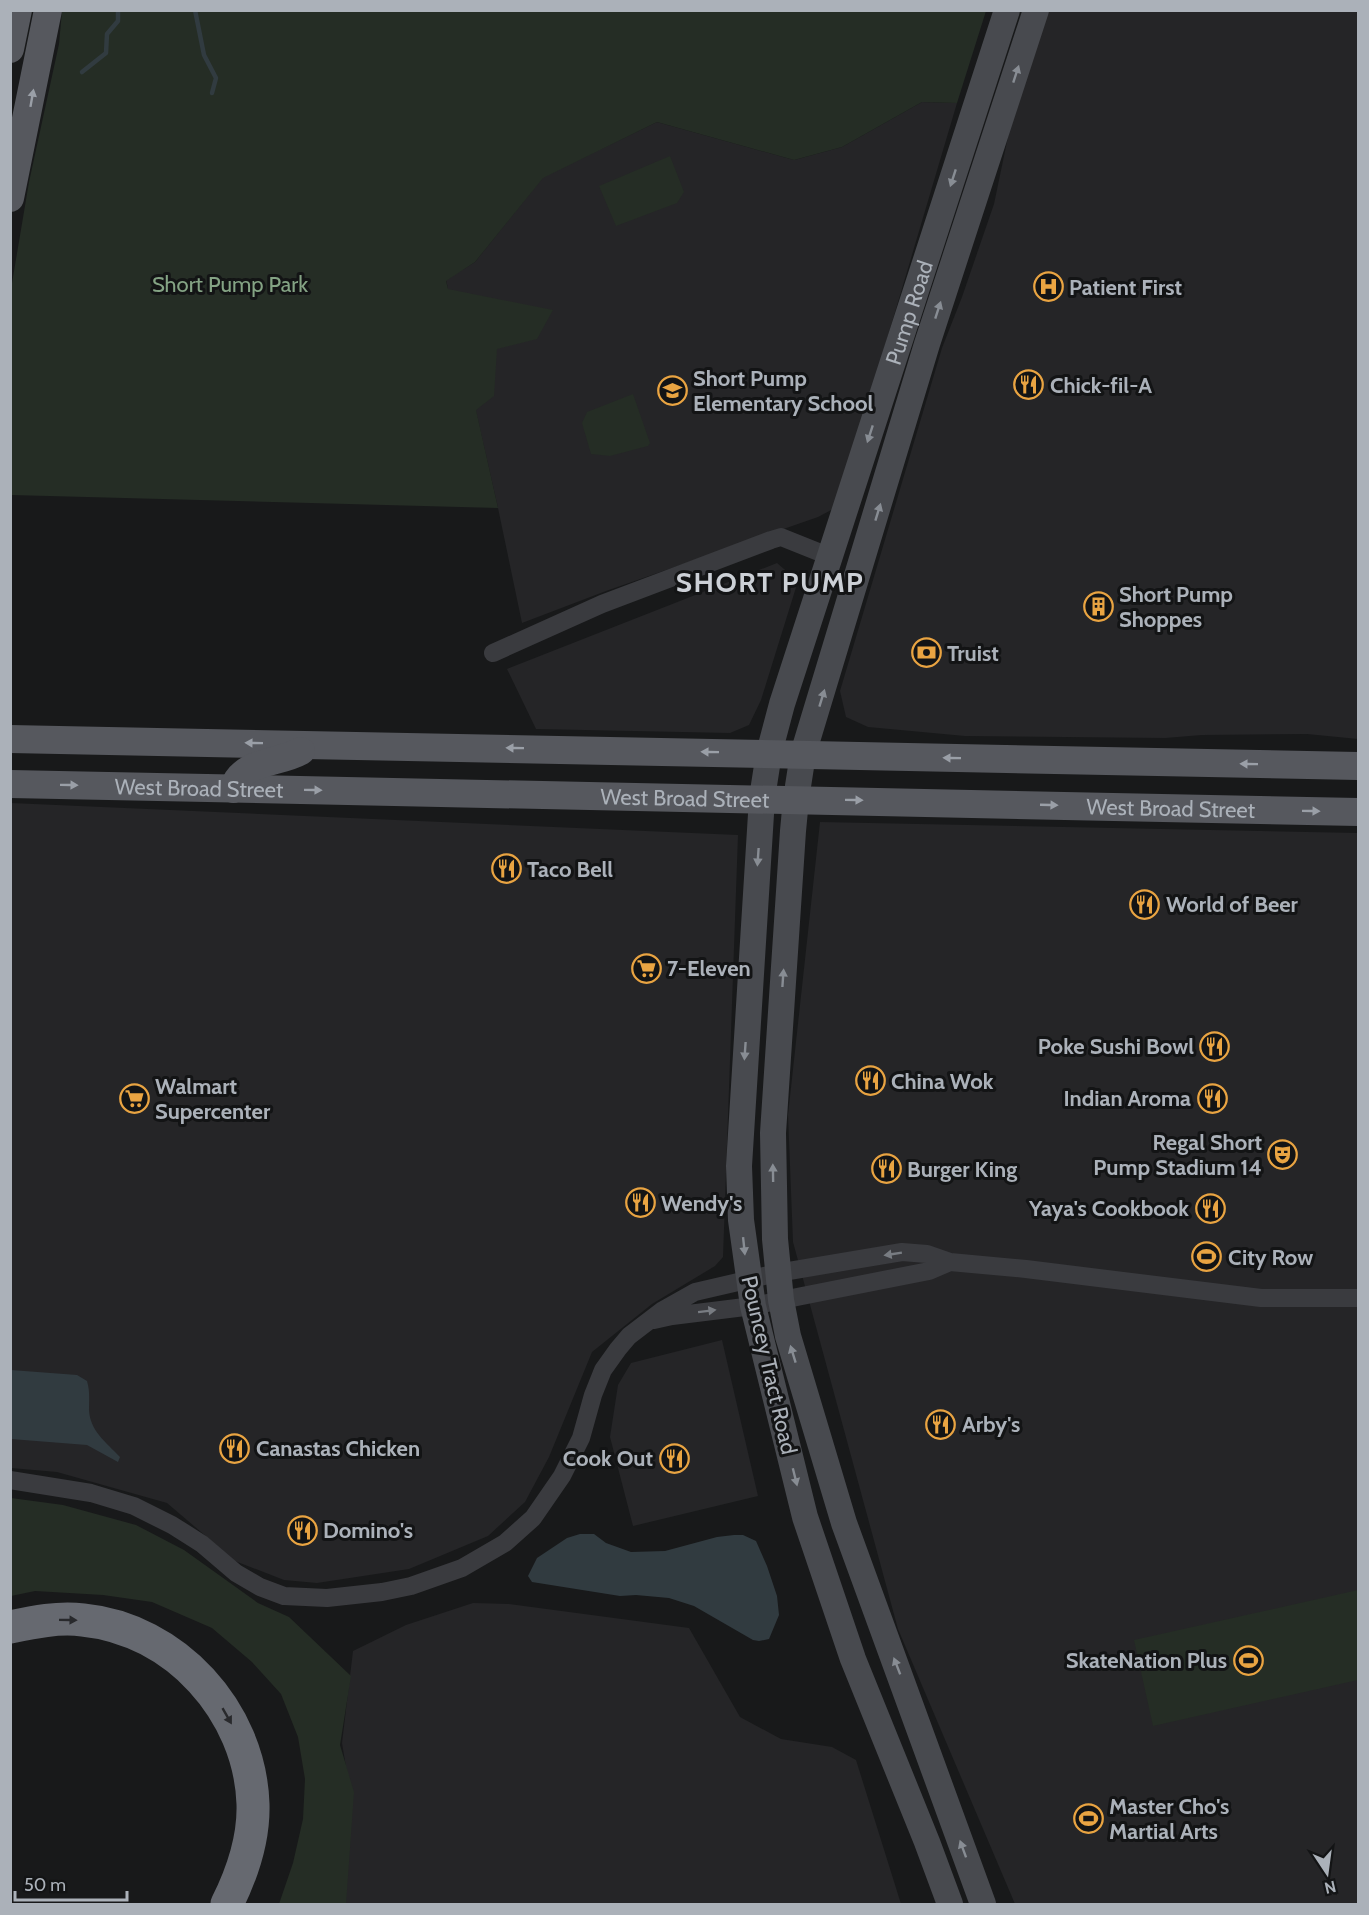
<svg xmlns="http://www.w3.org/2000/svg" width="1369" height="1915" font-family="Cabin,sans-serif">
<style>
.built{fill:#252527}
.green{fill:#252d25}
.water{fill:#313b40}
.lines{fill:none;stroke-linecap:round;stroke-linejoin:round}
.stream{stroke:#313b40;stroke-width:4.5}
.street{stroke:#3a3b3f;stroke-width:18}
.secondary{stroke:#484a4f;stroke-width:26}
.primary{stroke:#56585e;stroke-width:28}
.highway{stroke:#666970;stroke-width:33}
.oneway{fill:#888d94}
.oneway2{fill:#9a9fa7}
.oneway3{fill:#787c82}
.oneway4{fill:#28292c}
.labels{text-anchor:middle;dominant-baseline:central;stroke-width:6;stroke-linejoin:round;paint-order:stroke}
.park-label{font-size:22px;fill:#84a384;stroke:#131415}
.poi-label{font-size:22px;font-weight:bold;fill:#abb1b9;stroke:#131415;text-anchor:start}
.street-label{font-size:22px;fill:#abb1b9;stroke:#131415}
.district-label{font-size:28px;font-weight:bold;letter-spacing:1.5px;fill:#ccd0d6;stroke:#131415}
</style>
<rect width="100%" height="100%" fill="#18191a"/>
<!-- built -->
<path class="built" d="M 1048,11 L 1358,11 L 1358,739 L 1307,734 L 1202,735 L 1165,738 L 965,736 L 868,727 L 846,717 L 840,691 L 942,348 L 962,297 L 994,204 L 1009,132 Z
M 922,102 L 957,103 L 839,501 L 835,508 L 818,517 L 606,591 L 522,623 L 498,508 L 446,280 L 475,262 L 543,177 L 657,122 L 794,160 L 842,147 Z
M 777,563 L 798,581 L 761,700 L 749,725 L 730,733 L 536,729 L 507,669 Z
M 11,803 L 738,835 L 723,1257 L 715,1266 L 652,1304 L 592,1352 L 549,1457 L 525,1502 L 488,1536 L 409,1569 L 317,1583 L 284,1580 L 235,1561 L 167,1503 L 57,1472 L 11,1468 Z
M 820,822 L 1358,833 L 1358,1904 L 1015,1904 L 898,1629 L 793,1242 L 788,1115 Z
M 722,1340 L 758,1496 L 633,1526 L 610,1437 L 618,1385 L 631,1363 Z
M 473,1603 L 509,1604 L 689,1628 L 740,1717 L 781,1739 L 832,1747 L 856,1760 L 901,1904 L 335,1904 L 349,1785 L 342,1743 L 353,1651 L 406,1625 Z"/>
<!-- green -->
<path class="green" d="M 62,11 L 986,11 L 957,103 L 922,102 L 842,147 L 794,160 L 657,122 L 543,178 L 475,262 L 446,281 L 448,289 L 553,310 L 537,339 L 497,349 L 494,396 L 476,410 L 498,508 L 11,495 L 11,289 L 29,182 L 59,44 Z
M 670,156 L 684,192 L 677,203 L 616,226 L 599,186 Z
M 633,394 L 650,443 L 648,446 L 610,456 L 591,454 L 582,423 L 587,412 Z
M 11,1498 L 63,1505 L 136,1525 L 184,1550 L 258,1603 L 289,1617 L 351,1676 L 340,1745 L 354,1792 L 346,1904 L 279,1904 L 293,1863 L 303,1819 L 305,1779 L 298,1737 L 281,1694 L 252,1662 L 212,1628 L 152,1602 L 103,1595 L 35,1591 L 11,1596 Z
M 1358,1590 L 1358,1680 L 1153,1726 L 1134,1640 Z"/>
<!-- water -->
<path class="water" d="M 11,1370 L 77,1375 L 87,1381 C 90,1391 89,1399 89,1410 C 90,1431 106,1442 120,1457 L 118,1462 L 87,1445 L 11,1439 Z
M 580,1534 L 594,1534 L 606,1543 L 631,1552 L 665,1551 L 717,1537 L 734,1535 L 743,1535 L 756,1541 L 767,1566 L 777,1596 L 779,1615 L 769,1639 L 759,1641 L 753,1640 L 694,1606 L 669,1598 L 636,1595 L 620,1596 L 532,1582 L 528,1576 L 537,1558 L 567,1538 Z"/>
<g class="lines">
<!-- stream -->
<path class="stream" d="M 195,10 L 204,55 L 216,78 L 212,93
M 82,72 L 106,53 L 107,34 L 118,21 L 118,10"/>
<!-- street -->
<path class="street" d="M 493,653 L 602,604 L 771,540 L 781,537 L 831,557
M 654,1320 L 672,1316 L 753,1306 L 802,1296 L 929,1271 L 950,1262
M 10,1480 L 91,1493 L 134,1506 L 172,1525 L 202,1544 L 236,1573 L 260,1587 L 284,1596 L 327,1598 L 382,1592 L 411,1586 L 462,1568 L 505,1543 L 533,1518 L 562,1476 L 581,1438 L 593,1395 L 603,1370 L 618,1349 L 629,1336 L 663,1310 L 695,1292 L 777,1273 L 902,1252 L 927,1254 L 950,1262 L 1026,1269 L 1261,1298 L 1358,1298"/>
<!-- secondary -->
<g class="secondary">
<path id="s1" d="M 950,1904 L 927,1842 L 853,1659 L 805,1517 L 753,1306 L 741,1220 L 739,1166 L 762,798 L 769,753 L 782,704 L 1007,10"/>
<path d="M 983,1904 L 844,1523 L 788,1336 L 781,1300 L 775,1239 L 773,1133 L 793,831 L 796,799 L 803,754 L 927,344 L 1036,10"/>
</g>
<!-- primary -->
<g class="primary">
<path d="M 10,49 L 18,10"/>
<path d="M 10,198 L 48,10"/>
<path d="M 10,739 L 1358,766"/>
<path id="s2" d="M 10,784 L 1358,812"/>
<path d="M 233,789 C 242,760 278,764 301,751"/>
</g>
<!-- highway -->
<path class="highway" d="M 10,1627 C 34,1622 58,1617 83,1620 C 175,1629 250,1711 253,1804 C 254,1838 242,1874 227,1904"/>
</g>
<!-- one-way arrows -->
<defs><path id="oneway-solid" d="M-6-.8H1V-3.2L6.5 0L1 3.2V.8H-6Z" transform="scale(1.5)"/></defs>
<g class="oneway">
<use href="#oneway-solid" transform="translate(1016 74) rotate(-72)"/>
<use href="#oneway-solid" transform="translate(953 178) rotate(108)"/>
<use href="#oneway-solid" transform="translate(938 310) rotate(-72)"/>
<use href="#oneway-solid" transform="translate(870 434) rotate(108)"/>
<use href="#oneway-solid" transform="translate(878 512) rotate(-73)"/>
<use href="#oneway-solid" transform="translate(822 698) rotate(-73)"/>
<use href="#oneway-solid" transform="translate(758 857) rotate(94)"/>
<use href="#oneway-solid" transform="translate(783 978) rotate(-86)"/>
<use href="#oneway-solid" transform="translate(745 1051) rotate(94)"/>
<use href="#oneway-solid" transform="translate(773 1173) rotate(-91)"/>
<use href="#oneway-solid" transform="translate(744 1246) rotate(84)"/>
<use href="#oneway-solid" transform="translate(793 1354) rotate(-107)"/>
<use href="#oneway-solid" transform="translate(795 1477) rotate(76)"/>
<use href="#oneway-solid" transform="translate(897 1666) rotate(-111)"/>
<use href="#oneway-solid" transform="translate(963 1849) rotate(-110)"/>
</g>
<g class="oneway2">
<use href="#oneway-solid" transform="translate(32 98) rotate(-80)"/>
<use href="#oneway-solid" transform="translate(254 743) rotate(-179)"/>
<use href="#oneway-solid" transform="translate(515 748) rotate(-179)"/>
<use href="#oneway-solid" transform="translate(710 752) rotate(-179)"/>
<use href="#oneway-solid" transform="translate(952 758) rotate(-179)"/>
<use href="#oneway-solid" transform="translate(1249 764) rotate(-179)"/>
<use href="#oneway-solid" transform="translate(69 785) rotate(1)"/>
<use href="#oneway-solid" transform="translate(313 790) rotate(1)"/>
<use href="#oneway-solid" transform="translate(854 800) rotate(1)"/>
<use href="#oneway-solid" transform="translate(1049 805) rotate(2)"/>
<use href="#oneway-solid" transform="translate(1311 811) rotate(1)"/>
</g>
<g class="oneway3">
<use href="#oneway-solid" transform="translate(893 1254) rotate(171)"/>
<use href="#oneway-solid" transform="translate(707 1311) rotate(-7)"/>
</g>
<g class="oneway4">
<use href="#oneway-solid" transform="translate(68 1620) rotate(1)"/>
<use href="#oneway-solid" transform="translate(227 1716) rotate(60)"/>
</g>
<!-- icons -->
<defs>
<symbol id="hospital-ring" viewBox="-11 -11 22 22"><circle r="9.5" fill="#131415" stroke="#e9a442" stroke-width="1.5"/><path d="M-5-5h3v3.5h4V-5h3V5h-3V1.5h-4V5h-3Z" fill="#e9a442"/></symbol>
<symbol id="restaurant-ring" viewBox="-11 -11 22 22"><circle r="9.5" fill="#131415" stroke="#e9a442" stroke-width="1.5"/><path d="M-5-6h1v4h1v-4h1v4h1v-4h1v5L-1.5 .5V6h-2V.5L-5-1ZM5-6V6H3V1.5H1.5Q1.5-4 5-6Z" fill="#e9a442"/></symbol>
<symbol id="school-ring" viewBox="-11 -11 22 22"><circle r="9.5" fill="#131415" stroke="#e9a442" stroke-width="1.5"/><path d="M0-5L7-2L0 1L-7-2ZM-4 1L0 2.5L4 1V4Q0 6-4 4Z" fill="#e9a442"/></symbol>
<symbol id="building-ring" viewBox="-11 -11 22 22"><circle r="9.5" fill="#131415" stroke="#e9a442" stroke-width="1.5"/><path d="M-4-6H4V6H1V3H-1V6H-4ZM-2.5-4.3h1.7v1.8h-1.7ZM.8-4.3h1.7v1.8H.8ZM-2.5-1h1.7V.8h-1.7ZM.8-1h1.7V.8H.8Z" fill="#e9a442"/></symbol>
<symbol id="bank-ring" viewBox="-11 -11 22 22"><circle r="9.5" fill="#131415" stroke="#e9a442" stroke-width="1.5"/><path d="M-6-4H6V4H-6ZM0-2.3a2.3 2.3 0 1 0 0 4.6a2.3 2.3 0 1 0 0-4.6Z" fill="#e9a442"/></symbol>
<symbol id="supermarket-ring" viewBox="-11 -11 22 22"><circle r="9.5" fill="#131415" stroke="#e9a442" stroke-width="1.5"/><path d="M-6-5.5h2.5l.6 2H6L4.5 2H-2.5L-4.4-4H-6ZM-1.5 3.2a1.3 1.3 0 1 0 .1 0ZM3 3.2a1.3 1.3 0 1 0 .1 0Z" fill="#e9a442"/></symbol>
<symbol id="theatre-ring" viewBox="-11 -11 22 22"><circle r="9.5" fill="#131415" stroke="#e9a442" stroke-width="1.5"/><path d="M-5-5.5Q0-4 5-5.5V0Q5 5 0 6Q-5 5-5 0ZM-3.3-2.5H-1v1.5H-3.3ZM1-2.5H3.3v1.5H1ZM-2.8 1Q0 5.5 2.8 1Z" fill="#e9a442"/></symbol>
<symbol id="stadium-ring" viewBox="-11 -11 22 22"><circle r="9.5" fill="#131415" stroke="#e9a442" stroke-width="1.5"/><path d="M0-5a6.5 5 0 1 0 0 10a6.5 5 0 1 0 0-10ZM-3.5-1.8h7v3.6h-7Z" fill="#e9a442"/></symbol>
</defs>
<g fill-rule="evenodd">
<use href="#hospital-ring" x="1032" y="270" width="33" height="33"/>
<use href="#restaurant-ring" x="1012" y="368" width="33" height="33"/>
<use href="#school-ring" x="656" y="374" width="33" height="33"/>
<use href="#building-ring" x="1082" y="590" width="33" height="33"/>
<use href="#bank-ring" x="910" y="636" width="33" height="33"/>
<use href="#restaurant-ring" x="490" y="852" width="33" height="33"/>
<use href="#restaurant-ring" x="1128" y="888" width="33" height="33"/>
<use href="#supermarket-ring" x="630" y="952" width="33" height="33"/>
<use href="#restaurant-ring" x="1198" y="1030" width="33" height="33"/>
<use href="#restaurant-ring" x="854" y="1064" width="33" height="33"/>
<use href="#restaurant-ring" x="1196" y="1082" width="33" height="33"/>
<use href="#supermarket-ring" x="118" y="1082" width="33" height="33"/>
<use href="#theatre-ring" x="1266" y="1138" width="33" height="33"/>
<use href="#restaurant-ring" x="870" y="1152" width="33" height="33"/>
<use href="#restaurant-ring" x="624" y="1186" width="33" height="33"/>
<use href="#restaurant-ring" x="1194" y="1192" width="33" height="33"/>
<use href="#stadium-ring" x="1190" y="1240" width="33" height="33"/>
<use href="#restaurant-ring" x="924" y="1408" width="33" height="33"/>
<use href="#restaurant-ring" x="218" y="1432" width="33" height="33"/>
<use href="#restaurant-ring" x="658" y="1442" width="33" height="33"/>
<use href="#restaurant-ring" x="286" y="1514" width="33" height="33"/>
<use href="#stadium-ring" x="1232" y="1644" width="33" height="33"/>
<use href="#stadium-ring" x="1072" y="1802" width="33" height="33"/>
</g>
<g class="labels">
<!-- park labels -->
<g class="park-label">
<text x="230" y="284">Short Pump Park</text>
</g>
<!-- poi labels -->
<g class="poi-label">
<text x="1069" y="287">Patient First</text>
<text x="693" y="378">Short Pump<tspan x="693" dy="25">Elementary School</tspan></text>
<text x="1050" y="385">Chick-fil-A</text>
<text x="1119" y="594">Short Pump<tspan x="1119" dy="25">Shoppes</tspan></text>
<text x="947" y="653">Truist</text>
<text x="527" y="869">Taco Bell</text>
<text x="1166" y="904">World of Beer</text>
<text x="667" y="968">7-Eleven</text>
<text x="1194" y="1046" text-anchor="end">Poke Sushi Bowl</text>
<text x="891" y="1081">China Wok</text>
<text x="155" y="1086">Walmart<tspan x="155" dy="25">Supercenter</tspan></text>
<text x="1191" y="1098" text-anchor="end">Indian Aroma</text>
<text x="1262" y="1142" text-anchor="end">Regal Short<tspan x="1262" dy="25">Pump Stadium 14</tspan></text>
<text x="907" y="1169">Burger King</text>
<text x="661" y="1203">Wendy's</text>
<text x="1189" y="1208" text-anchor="end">Yaya's Cookbook</text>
<text x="1228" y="1257">City Row</text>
<text x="962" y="1424">Arby's</text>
<text x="256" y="1448">Canastas Chicken</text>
<text x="653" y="1458" text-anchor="end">Cook Out</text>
<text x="323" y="1530">Domino's</text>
<text x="1227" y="1660" text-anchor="end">SkateNation Plus</text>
<text x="1109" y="1806">Master Cho's<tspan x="1109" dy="25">Martial Arts</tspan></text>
</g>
<!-- street labels -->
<g class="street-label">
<text stroke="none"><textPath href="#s1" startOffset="1648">Pump Road</textPath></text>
<text stroke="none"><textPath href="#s2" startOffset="189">West Broad Street</textPath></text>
<text stroke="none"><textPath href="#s2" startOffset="675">West Broad Street</textPath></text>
<text stroke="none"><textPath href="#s2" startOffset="1161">West Broad Street</textPath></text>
<text transform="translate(769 1365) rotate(77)">Pouncey Tract Road</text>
</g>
<!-- district labels -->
<g class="district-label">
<text x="770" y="582">SHORT PUMP</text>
</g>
</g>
<!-- border -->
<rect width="1369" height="1915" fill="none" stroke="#abb1b9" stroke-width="24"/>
<!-- north arrow -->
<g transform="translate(1327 1873) rotate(167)" stroke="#131415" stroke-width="4.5" paint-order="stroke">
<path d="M0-4.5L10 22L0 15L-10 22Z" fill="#abb1b9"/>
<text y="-9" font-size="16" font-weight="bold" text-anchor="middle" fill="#abb1b9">N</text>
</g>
<!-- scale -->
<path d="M15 1891v9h112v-9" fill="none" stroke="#abb1b9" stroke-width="3"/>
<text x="24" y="1891" font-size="18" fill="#abb1b9" stroke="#131415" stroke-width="4.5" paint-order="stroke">50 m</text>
</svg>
